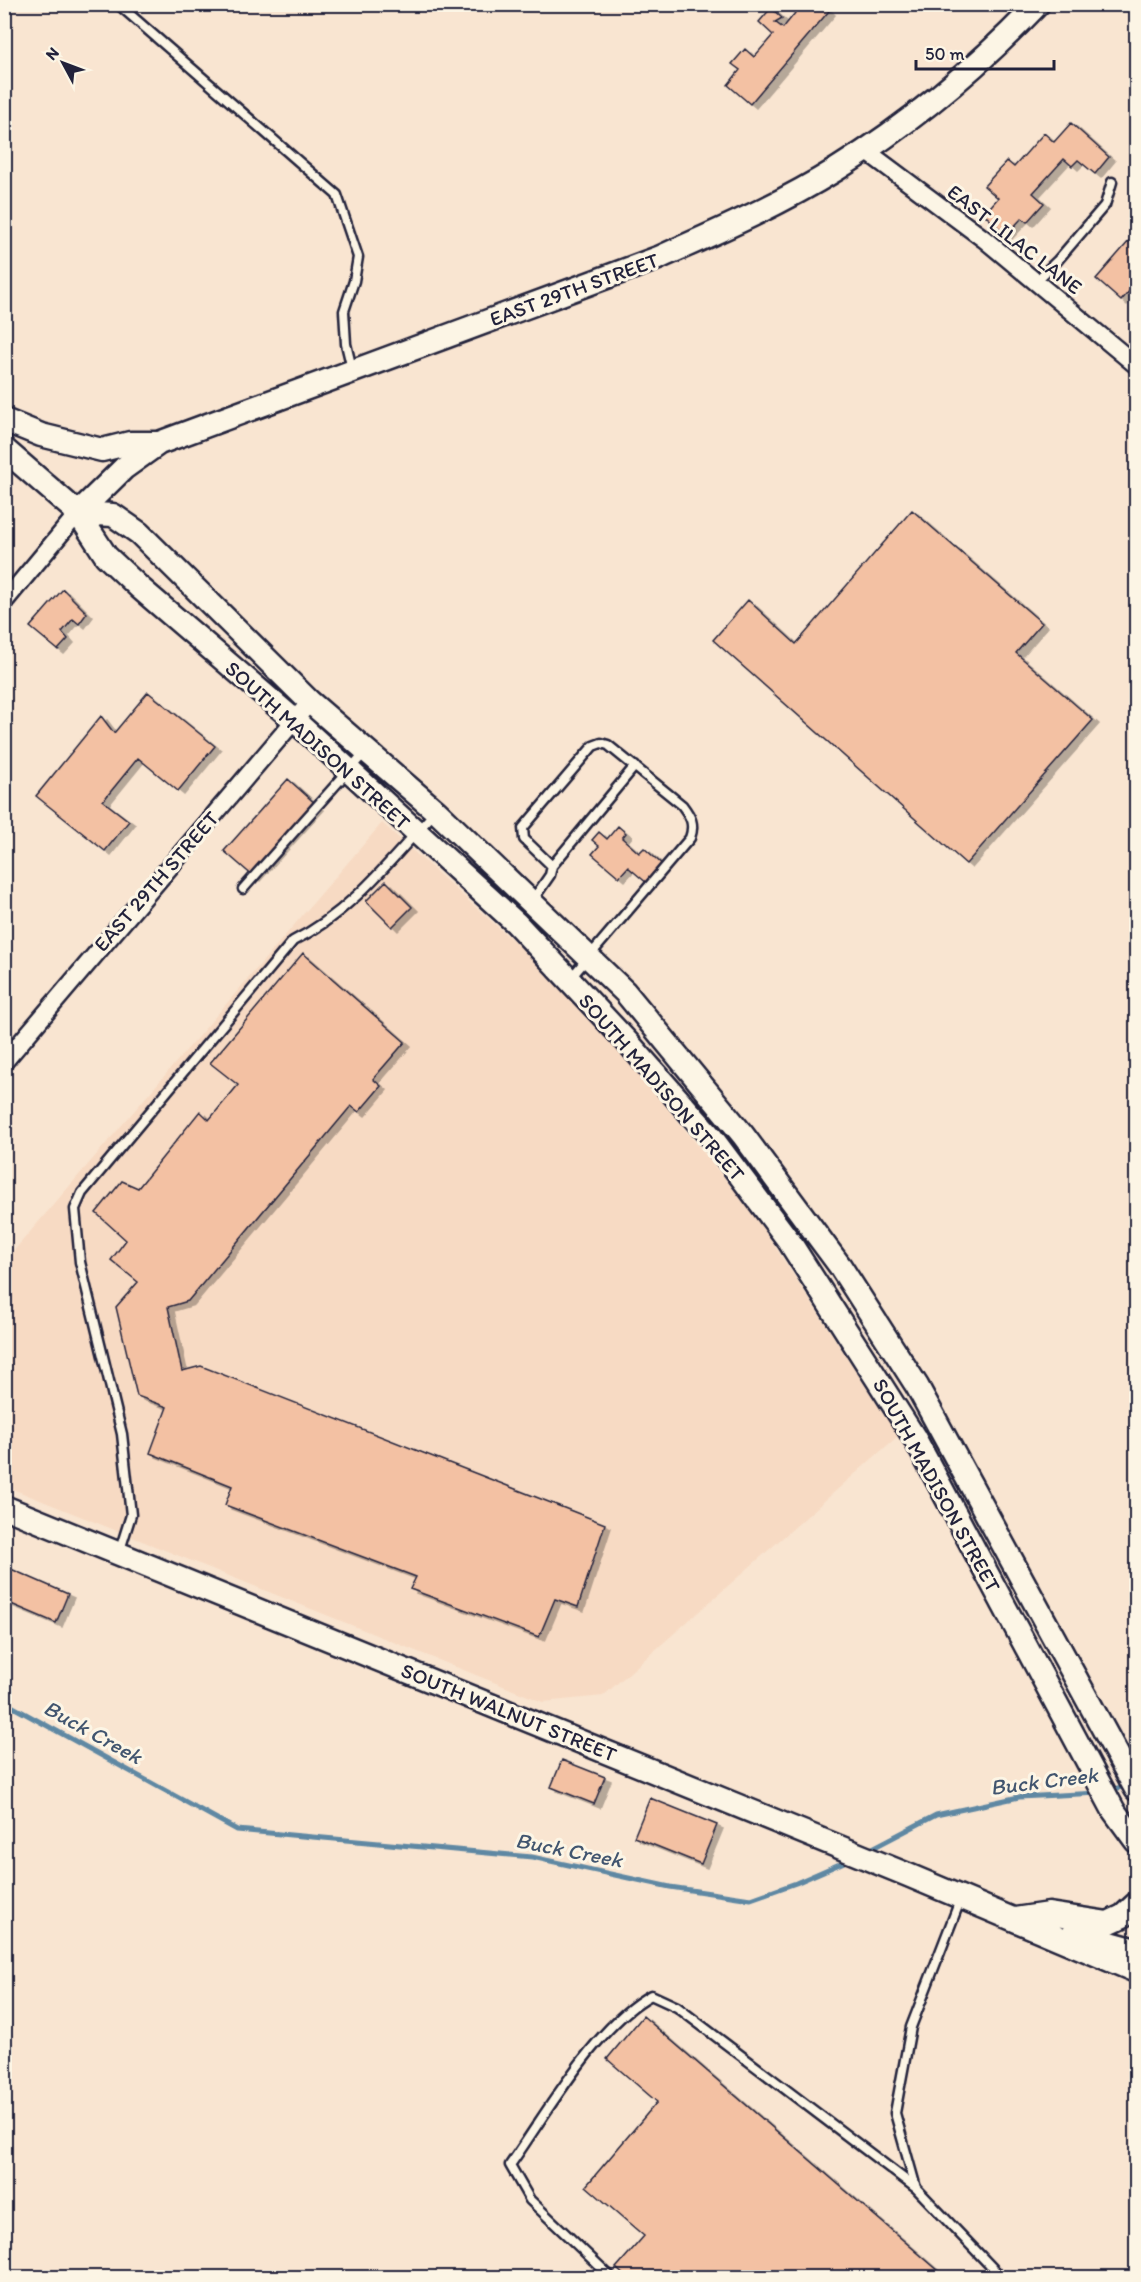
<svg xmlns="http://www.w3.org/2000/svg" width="1141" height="2282" font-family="Itim,sans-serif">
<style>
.built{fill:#f7dac3}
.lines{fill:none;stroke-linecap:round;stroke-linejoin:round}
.stream{stroke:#5f88a3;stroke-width:5}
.building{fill:#f3c1a3;stroke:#22223b;stroke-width:1.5;filter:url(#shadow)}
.lane-casing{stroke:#22223b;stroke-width:13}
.street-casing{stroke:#22223b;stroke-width:21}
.secondary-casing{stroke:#22223b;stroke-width:27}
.path{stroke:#22223b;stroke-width:3;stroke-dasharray:6 4.5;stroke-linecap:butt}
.lane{stroke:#fcf5e5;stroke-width:8}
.street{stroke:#fcf5e5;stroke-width:16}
.secondary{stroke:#fcf5e5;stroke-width:22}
.labels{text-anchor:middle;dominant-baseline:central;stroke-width:6;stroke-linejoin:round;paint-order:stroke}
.street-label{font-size:21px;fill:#22223b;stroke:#fcf5e5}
.water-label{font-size:22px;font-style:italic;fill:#41556f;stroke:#fcf5e5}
</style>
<defs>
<filter id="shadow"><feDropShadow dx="6" dy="4" stdDeviation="0" flood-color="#0004"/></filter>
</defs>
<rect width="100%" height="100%" fill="#f9e5d1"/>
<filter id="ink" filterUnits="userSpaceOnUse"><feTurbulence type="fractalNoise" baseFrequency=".0167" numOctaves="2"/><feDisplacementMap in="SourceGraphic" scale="12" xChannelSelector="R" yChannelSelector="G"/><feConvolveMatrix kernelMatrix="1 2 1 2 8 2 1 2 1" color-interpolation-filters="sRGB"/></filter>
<g filter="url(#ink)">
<!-- built -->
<path class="built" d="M 382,823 L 528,954 L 624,1055 L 755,1216 L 898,1436 L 603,1696 L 543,1702 L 5,1486 L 5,1261 Z"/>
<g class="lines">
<!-- stream -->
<path class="stream" d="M 4,1702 L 237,1830 L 532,1857 L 670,1887 L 751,1899 L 796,1883 L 851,1859
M 1108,1791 L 1128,1785
M 867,1851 L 936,1815 L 1019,1797 L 1099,1793"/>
</g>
<!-- building -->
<path class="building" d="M 794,4 L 825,4 L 824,6 L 829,11 L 750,104 L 728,85 L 740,70 L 732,64 L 745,49 L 754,57 L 773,35 L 759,22 L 771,8 L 782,18 L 775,22 L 783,28 L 795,13 L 790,9 Z
M 1071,123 L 1109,157 L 1095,174 L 1078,160 L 1072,166 L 1064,159 L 1033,193 L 1044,203 L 1027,222 L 1022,218 L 1006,235 L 984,214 L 998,198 L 984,186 L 1007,161 L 1014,167 L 1044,133 L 1054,142 Z
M 1136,233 L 1136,283 L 1121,301 L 1096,279 Z
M 912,510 L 1042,623 L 1016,653 L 1093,720 L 966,864 L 713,640 L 748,600 L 796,644 Z
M 63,589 L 87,613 L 79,624 L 73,619 L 62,632 L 68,639 L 58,650 L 30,627 Z
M 148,692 L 215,746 L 178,791 L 138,758 L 103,801 L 129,821 L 105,851 L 36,796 L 101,716 L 114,733 Z
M 288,779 L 318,806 L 254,877 L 224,851 Z
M 618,826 L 626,833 L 622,838 L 639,853 L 644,848 L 664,866 L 648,884 L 628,867 L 619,877 L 592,854 L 599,846 L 592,840 L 599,832 L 607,839 Z
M 386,881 L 412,907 L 392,927 L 366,901 Z
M 303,953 L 405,1042 L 373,1079 L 381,1086 L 359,1112 L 351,1106 L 188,1301 L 168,1307 L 182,1371 L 201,1366 L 605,1524 L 578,1607 L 555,1599 L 539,1637 L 410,1589 L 416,1577 L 225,1505 L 232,1486 L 150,1453 L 167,1407 L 137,1396 L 116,1307 L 138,1282 L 111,1260 L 126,1240 L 96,1213 L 122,1181 L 138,1188 L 200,1111 L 209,1120 L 238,1085 L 210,1063 Z
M 4,1566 L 68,1594 L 56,1623 L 4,1601 Z
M 562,1760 L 605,1777 L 594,1804 L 551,1787 Z
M 650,1798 L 717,1825 L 701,1864 L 634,1837 Z
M 643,2016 L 947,2278 L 627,2278 L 616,2268 L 644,2236 L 586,2186 L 657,2102 L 607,2059 Z"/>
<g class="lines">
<defs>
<path id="lane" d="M 118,4 L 337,195 L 358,257 L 354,281 L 344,311 L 346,344 L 352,369
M 1035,282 L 1057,261 L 1105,205 L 1112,182
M 552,866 L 635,766
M 243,889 L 366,751
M 532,901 L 550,875 L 552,866 L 524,839 L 523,828 L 593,746 L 601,743 L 608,745 L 682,805 C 691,817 695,824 690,838 L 569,980
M 119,1553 L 131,1515 L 122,1434 L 80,1262 L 75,1209 L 82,1193 L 293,941 C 351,913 393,857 436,811
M 961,1898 L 911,2027 L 895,2113 L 916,2188 L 1002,2278
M 612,2278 L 530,2200 L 510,2165 C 547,2113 596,2025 651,1995 L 677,2007 L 916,2188"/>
<path id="street" d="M 865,150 L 984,239 L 1136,365
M 4,602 L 78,513
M 4,1062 L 310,702"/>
<path id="secondary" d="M 4,420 L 41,435 L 102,450 L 130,443 L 159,443
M 4,449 L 78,513 L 106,556 L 140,588 L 294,720 L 516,923 L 632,1047 L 712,1138 L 789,1241 L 914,1437 L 1114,1811 L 1136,1841
M 78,513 L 113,515 L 139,533 L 310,702 L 436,811 L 625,992 L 743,1135 L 840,1266 L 917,1386 L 1136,1789
M 78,513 L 124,468 L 159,443 L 658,258 C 719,231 781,204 837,169 C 911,123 978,67 1038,4
M 4,1507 L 908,1875 L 1136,1971
M 1015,1919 L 1049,1914 L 1108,1923 L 1123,1916 L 1136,1904
M 1074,1933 L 1136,1950"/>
</defs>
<!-- lane casing -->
<use href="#lane" class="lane-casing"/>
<!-- street casing -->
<use href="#street" class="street-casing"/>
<!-- secondary casing -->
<use href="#secondary" class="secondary-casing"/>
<!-- path -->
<path class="path" d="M 578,2278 L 582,2271"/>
<!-- lane -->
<use href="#lane" class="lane"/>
<!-- street -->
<use href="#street" class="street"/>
<!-- secondary -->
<use href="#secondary" class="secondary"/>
</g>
</g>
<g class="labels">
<!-- street labels -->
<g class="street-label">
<text transform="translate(1015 239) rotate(38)">EAST LILAC LANE</text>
<text transform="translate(574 289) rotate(-20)">EAST 29TH STREET</text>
<text transform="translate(318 745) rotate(42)">SOUTH MADISON STREET</text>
<text transform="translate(156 881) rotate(-49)">EAST 29TH STREET</text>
<text transform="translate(662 1087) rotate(49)">SOUTH MADISON STREET</text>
<text transform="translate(937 1485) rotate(61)">SOUTH MADISON STREET</text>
<text transform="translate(509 1712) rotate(22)">SOUTH WALNUT STREET</text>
</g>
<!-- water labels -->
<g class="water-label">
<text transform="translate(93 1732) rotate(29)">Buck Creek</text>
<text transform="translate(1044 1781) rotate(-7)">Buck Creek</text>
<text transform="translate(569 1850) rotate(11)">Buck Creek</text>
</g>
</g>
<!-- margin -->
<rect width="1141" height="2282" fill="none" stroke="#fcf5e5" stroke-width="24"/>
<rect x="12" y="12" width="1117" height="2258" fill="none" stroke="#22223b" stroke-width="2" filter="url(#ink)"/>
<!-- north arrow -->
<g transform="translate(63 63) rotate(311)" stroke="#fcf5e5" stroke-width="4.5" paint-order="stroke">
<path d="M0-4.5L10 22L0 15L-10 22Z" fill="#22223b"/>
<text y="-9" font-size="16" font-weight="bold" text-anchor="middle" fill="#22223b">N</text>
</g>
<!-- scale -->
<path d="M916 60v9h138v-9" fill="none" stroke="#22223b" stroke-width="3"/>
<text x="925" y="60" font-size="18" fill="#22223b" stroke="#fcf5e5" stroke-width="4.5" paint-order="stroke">50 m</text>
</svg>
